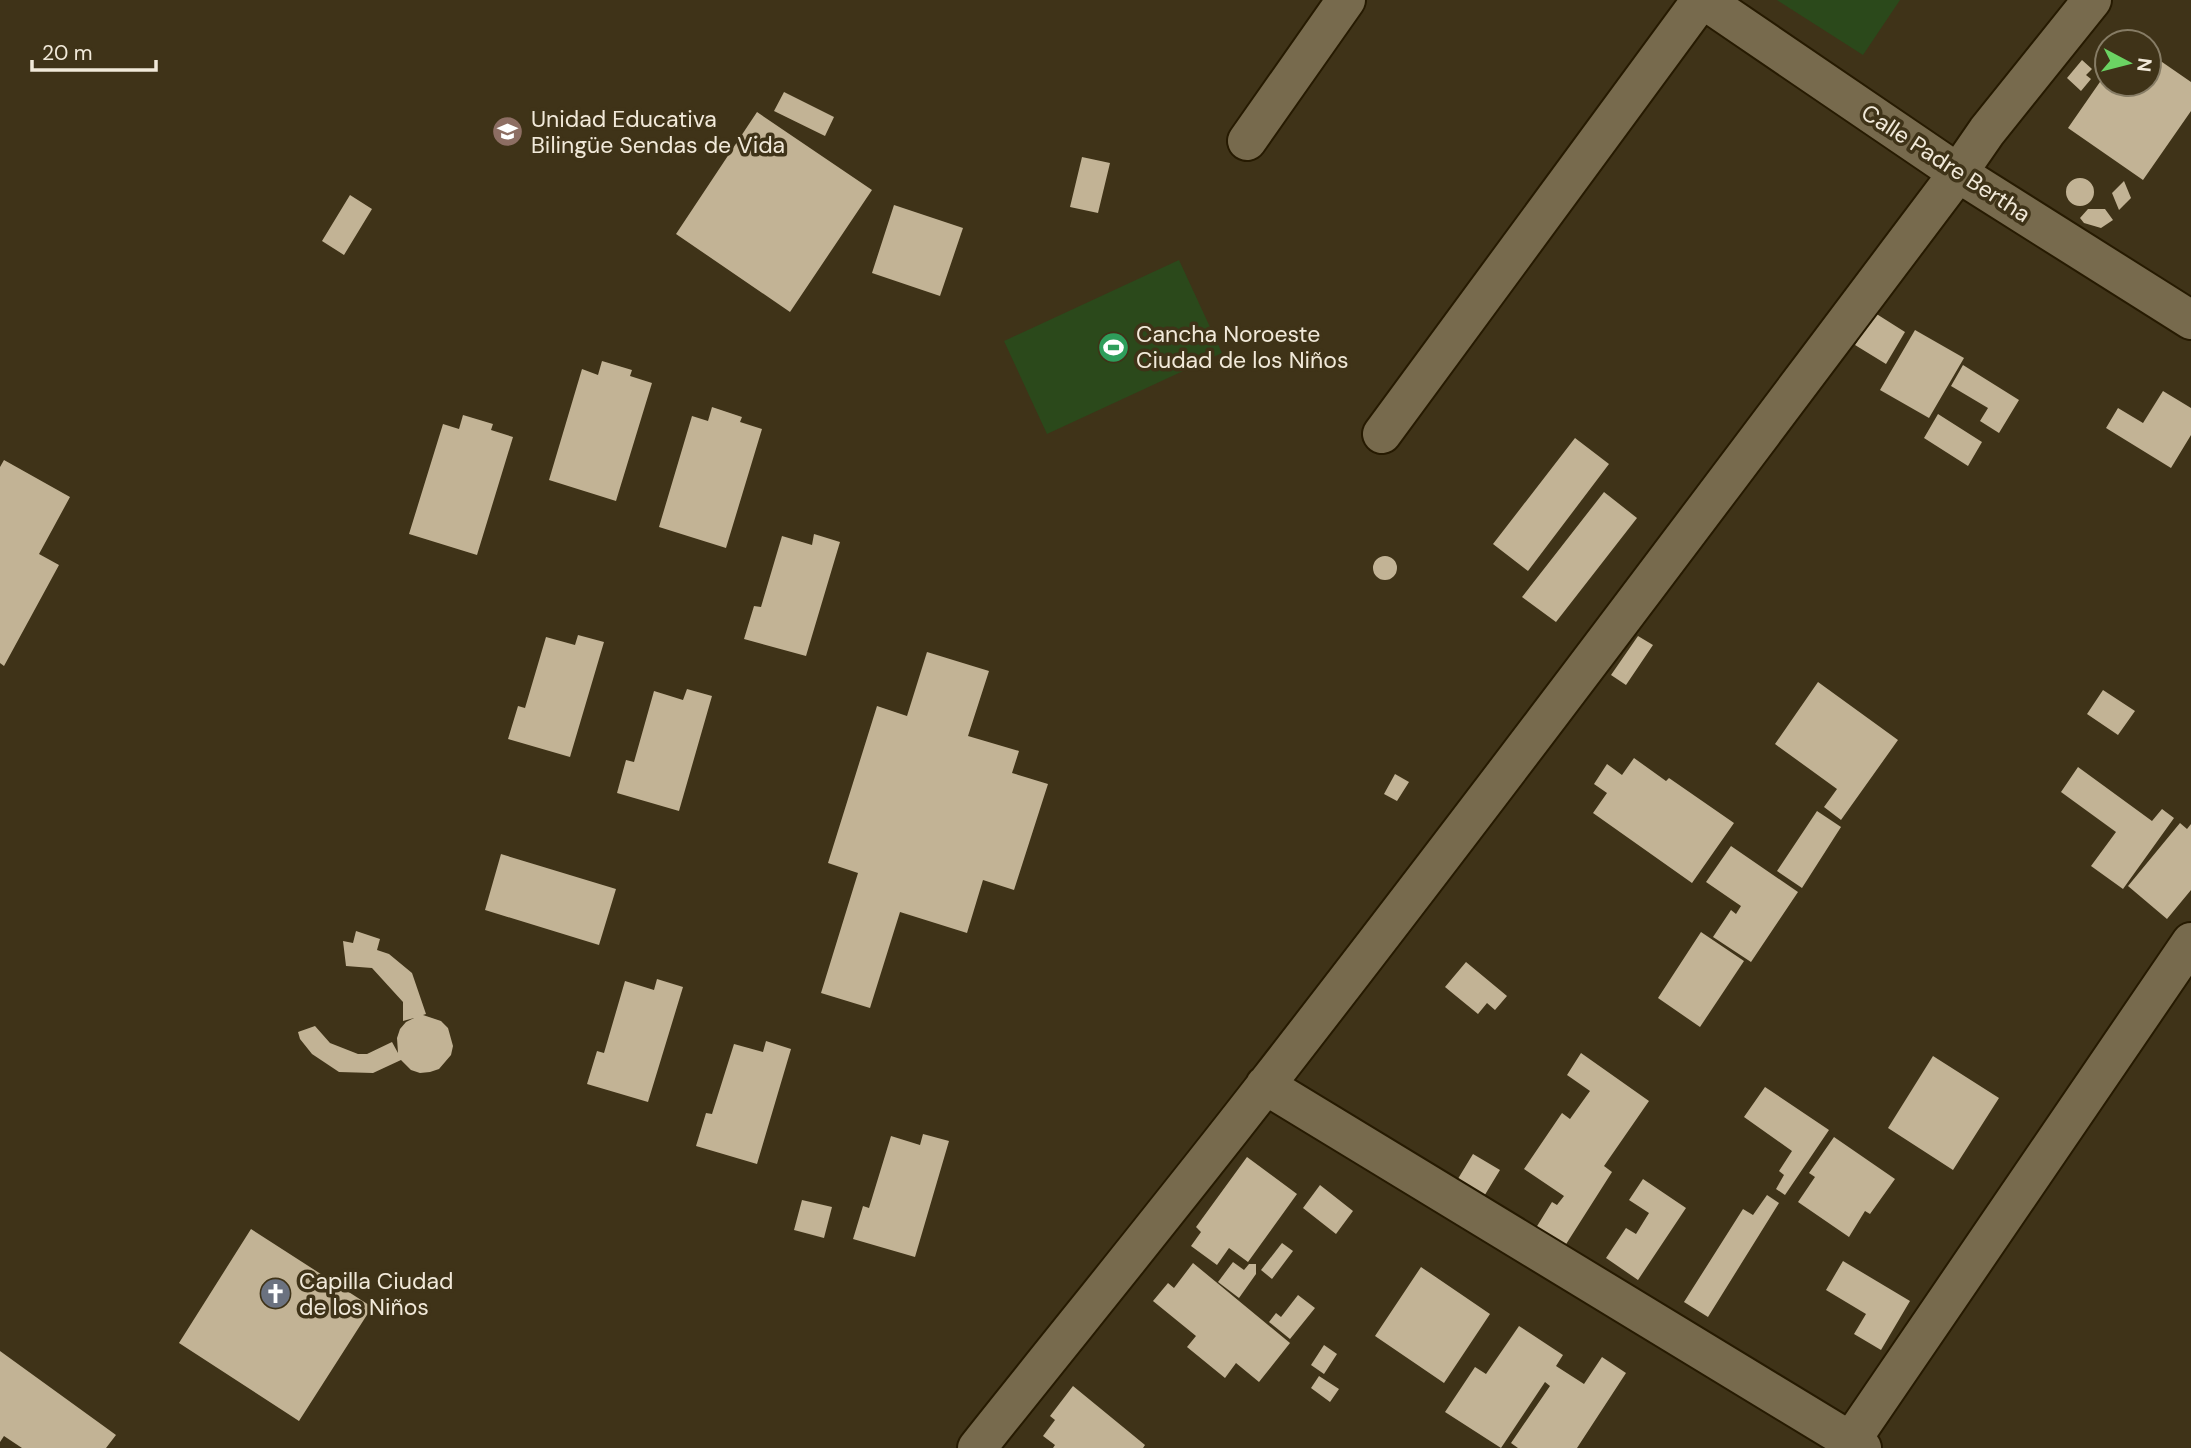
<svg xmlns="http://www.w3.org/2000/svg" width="2191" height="1448" font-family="'DM Sans',sans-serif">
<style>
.green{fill:#2b491b}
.building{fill:#c2b395}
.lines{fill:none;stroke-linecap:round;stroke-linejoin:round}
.minor-casing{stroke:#261a01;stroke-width:42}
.minor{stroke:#776a4d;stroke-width:38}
.labels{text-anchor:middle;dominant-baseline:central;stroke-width:7;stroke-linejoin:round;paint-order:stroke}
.poi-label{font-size:23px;fill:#f1e9d9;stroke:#3f3318;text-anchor:start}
.street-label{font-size:23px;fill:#f1e9d9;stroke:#3f3318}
</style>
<rect width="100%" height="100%" fill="#3f3318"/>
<!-- green -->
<path class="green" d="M 1777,0 L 1900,0 L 1863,55 Z
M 1179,260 L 1222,353 L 1047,434 L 1004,341 Z"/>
<!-- building -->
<path class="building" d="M 2149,53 L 2191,82 L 2191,111 L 2143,180 L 2068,128 L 2102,79 L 2117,90 L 2121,84 L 2149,84 Z
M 2082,60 L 2092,69 L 2086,75 L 2091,79 L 2081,91 L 2067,78 Z
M 784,92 L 834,117 L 825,136 L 774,111 Z
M 757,112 L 872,190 L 790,312 L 676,234 Z
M 1082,157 L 1110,163 L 1098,213 L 1070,207 Z
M2066 192a14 14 0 1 1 28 0a14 14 0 1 1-28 0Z
M 2124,181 L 2131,198 L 2119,210 L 2112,193 Z
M 350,195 L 372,209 L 344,255 L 322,241 Z
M 894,205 L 963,228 L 940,296 L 872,273 Z
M 2088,209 L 2105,209 L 2113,220 L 2101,228 L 2084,223 L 2080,218 Z
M 1875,313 L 1905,332 L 1886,364 L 1855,345 Z
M 1915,330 L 1964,358 L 1929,418 L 1880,390 Z
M 602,361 L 632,370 L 630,376 L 652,383 L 616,501 L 549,480 L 582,369 L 598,375 Z
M 1963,365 L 2019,400 L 1999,433 L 1980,421 L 1988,408 L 1951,386 Z
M 2163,391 L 2191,408 L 2191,435 L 2171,468 L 2106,428 L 2118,408 L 2143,423 Z
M 712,407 L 742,417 L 740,422 L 762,429 L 726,548 L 659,527 L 692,416 L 708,421 Z
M 1938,414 L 1982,442 L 1968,466 L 1924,438 Z
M 463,415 L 493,424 L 491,430 L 513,437 L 477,555 L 409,534 L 443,424 L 459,429 Z
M 1575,438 L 1609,464 L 1528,571 L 1493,544 Z
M 4,460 L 70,497 L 39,554 L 59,565 L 4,666 L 0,663 L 0,467 Z
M 1604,492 L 1637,518 L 1556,622 L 1522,597 Z
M 814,534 L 840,542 L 806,656 L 744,639 L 754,606 L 761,607 L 782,536 L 812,545 Z
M1373 568a12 12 0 1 1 24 0a12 12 0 1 1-24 0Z
M 578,635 L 604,642 L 570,757 L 508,739 L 518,706 L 525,708 L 546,637 L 575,645 Z
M 1638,636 L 1653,645 L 1626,685 L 1611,675 Z
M 927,652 L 989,671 L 968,736 L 1019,751 L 1012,773 L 1048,784 L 1014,890 L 983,880 L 967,933 L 900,912 L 870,1008 L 821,993 L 858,873 L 828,863 L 877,706 L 907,716 Z
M 1818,682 L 1898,740 L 1841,820 L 1824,807 L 1837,789 L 1775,744 Z
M 687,689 L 712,696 L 679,811 L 617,793 L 626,760 L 634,762 L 654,691 L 683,700 Z
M 2103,690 L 2135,711 L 2118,735 L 2087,714 Z
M 1634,758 L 1666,781 L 1669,778 L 1734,823 L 1692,883 L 1593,813 L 1607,793 L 1594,784 L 1607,764 L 1622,775 Z
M 2078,767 L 2152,821 L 2162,809 L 2174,818 L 2123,889 L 2091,866 L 2116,832 L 2061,792 Z
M 1395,774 L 1409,782 L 1397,801 L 1384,794 Z
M 1817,811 L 1841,827 L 1802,888 L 1777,871 Z
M 2180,823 L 2187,829 L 2191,824 L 2191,890 L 2167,919 L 2128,886 Z
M 1731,846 L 1798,892 L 1751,962 L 1713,937 L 1731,910 L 1736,914 L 1741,906 L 1706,882 Z
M 501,854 L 616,889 L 599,945 L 485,910 Z
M 356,931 L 380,939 L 377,950 L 389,954 L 412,973 L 426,1014 L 423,1015 L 441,1021 L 448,1028 L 453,1046 L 451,1055 L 439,1069 L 430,1072 L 420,1073 L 411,1070 L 401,1060 L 373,1073 L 339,1072 L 312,1054 L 300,1039 L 298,1032 L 315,1026 L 330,1043 L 358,1054 L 367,1054 L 392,1042 L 398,1053 L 397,1038 L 400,1029 L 406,1022 L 414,1018 L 403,1021 L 403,1002 L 372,968 L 346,966 L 343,941 L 353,943 Z
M 1701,932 L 1744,961 L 1700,1027 L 1658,998 Z
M 1466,962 L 1507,996 L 1495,1010 L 1487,1003 L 1478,1014 L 1445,987 Z
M 657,979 L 683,987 L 648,1102 L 587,1084 L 597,1051 L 604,1053 L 625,981 L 654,990 Z
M 766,1041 L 791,1049 L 757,1164 L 696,1146 L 706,1113 L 712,1114 L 734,1044 L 763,1052 Z
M 1581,1053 L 1649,1101 L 1604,1166 L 1612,1172 L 1563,1249 L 1534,1231 L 1552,1202 L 1557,1205 L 1564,1196 L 1524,1169 L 1562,1113 L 1570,1119 L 1590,1091 L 1567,1075 Z
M 1933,1056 L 1999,1098 L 1953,1170 L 1888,1128 Z
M 1765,1087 L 1829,1130 L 1785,1195 L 1776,1189 L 1784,1175 L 1779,1171 L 1792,1151 L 1744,1117 Z
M 923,1134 L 949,1141 L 915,1257 L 853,1239 L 863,1206 L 869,1208 L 891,1136 L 920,1145 Z
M 1834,1137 L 1895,1179 L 1870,1214 L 1865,1211 L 1849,1237 L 1798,1202 L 1815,1177 L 1809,1173 Z
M 1473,1154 L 1500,1170 L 1483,1198 L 1456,1182 Z
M 1247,1157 L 1297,1194 L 1248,1262 L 1229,1248 L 1217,1265 L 1191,1246 L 1201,1232 L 1196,1227 Z
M 1643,1179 L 1686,1208 L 1638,1280 L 1606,1258 L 1626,1228 L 1636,1234 L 1649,1213 L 1629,1200 Z
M 1320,1185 L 1353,1211 L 1336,1234 L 1303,1208 Z
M 1767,1195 L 1779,1203 L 1708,1317 L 1684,1302 L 1743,1209 L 1753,1215 Z
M 802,1200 L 832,1207 L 824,1238 L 794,1230 Z
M 251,1229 L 372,1307 L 299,1421 L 179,1343 Z
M 1282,1243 L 1293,1251 L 1272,1279 L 1261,1270 Z
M 1843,1261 L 1910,1301 L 1881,1350 L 1854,1334 L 1866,1314 L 1826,1290 Z
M 1233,1262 L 1244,1270 L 1249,1264 L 1256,1264 L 1256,1274 L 1239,1298 L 1218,1282 Z
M 1193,1263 L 1290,1343 L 1259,1382 L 1236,1363 L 1225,1378 L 1187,1347 L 1196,1336 L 1153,1301 L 1168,1283 L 1174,1288 Z
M 1421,1267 L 1490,1314 L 1444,1383 L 1375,1336 Z
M 1298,1295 L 1315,1308 L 1290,1339 L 1269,1322 L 1276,1313 L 1281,1317 Z
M 1519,1326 L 1563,1355 L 1556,1366 L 1584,1384 L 1602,1357 L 1626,1373 L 1577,1448 L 1518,1448 L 1511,1443 L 1550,1386 L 1545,1382 L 1501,1448 L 1445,1412 L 1475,1367 L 1486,1374 Z
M 1324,1345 L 1337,1354 L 1324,1374 L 1311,1365 Z
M 0,1351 L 116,1435 L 106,1448 L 22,1448 L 4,1436 L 0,1442 Z
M 1319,1376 L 1339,1389 L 1330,1402 L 1311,1388 Z
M 1073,1386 L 1145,1445 L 1143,1448 L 1053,1448 L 1055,1445 L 1043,1436 L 1055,1420 L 1050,1416 Z"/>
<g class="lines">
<defs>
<path id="minor" d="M 1704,0 L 1958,173 L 2191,320
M 1247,141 L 1346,0
M 1382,434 L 1701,0
M 1265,1085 L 1862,1448
M 977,1448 C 1074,1326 1173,1205 1269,1081 C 1502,781 1729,477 1958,173 L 1987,131 L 2092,0
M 1846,1448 L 2191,942"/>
</defs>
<!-- minor casing -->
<use href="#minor" class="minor-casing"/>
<!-- minor -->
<use href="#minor" class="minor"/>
</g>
<!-- icons -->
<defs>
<symbol id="school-disc" viewBox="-11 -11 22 22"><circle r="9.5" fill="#8d6e63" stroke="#3f3318"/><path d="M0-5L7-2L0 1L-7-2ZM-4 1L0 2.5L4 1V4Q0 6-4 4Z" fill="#fff"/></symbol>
<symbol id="stadium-disc" viewBox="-11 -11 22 22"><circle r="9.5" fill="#2e9e5b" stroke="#3f3318"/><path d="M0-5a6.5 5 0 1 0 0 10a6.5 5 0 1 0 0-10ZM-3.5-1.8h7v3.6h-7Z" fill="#fff"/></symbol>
<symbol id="church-disc" viewBox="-11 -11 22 22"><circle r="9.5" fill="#6b7280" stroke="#3f3318"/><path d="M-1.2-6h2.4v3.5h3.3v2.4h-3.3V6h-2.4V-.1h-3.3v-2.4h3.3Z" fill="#fff"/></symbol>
</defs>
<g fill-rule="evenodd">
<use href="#school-disc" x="490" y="114" width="35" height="35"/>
<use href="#stadium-disc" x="1096" y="330" width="35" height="35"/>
<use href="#church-disc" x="258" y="1276" width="35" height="35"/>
</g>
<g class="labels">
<!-- poi labels -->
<g class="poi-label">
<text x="531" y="119">Unidad Educativa<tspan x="531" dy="26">Bilingüe Sendas de Vida</tspan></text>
<text x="1136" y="334">Cancha Noroeste<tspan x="1136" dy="26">Ciudad de los Niños</tspan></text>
<text x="299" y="1281">Capilla Ciudad<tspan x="299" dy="26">de los Niños</tspan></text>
</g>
<!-- street labels -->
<g class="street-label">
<text transform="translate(1946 163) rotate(33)">Calle Padre Bertha</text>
</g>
</g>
<!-- north arrow -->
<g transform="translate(2128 63) rotate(97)"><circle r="33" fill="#3f3318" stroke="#867c65" stroke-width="2"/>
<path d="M0-5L12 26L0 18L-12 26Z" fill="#6bd363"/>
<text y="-10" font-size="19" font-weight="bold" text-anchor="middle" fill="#f1e9d9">N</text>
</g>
<!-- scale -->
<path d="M32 60v10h124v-10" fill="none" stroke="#f1e9d9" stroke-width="3.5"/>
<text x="42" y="60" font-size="21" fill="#f1e9d9" stroke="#3f3318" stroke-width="5" paint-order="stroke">20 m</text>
</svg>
